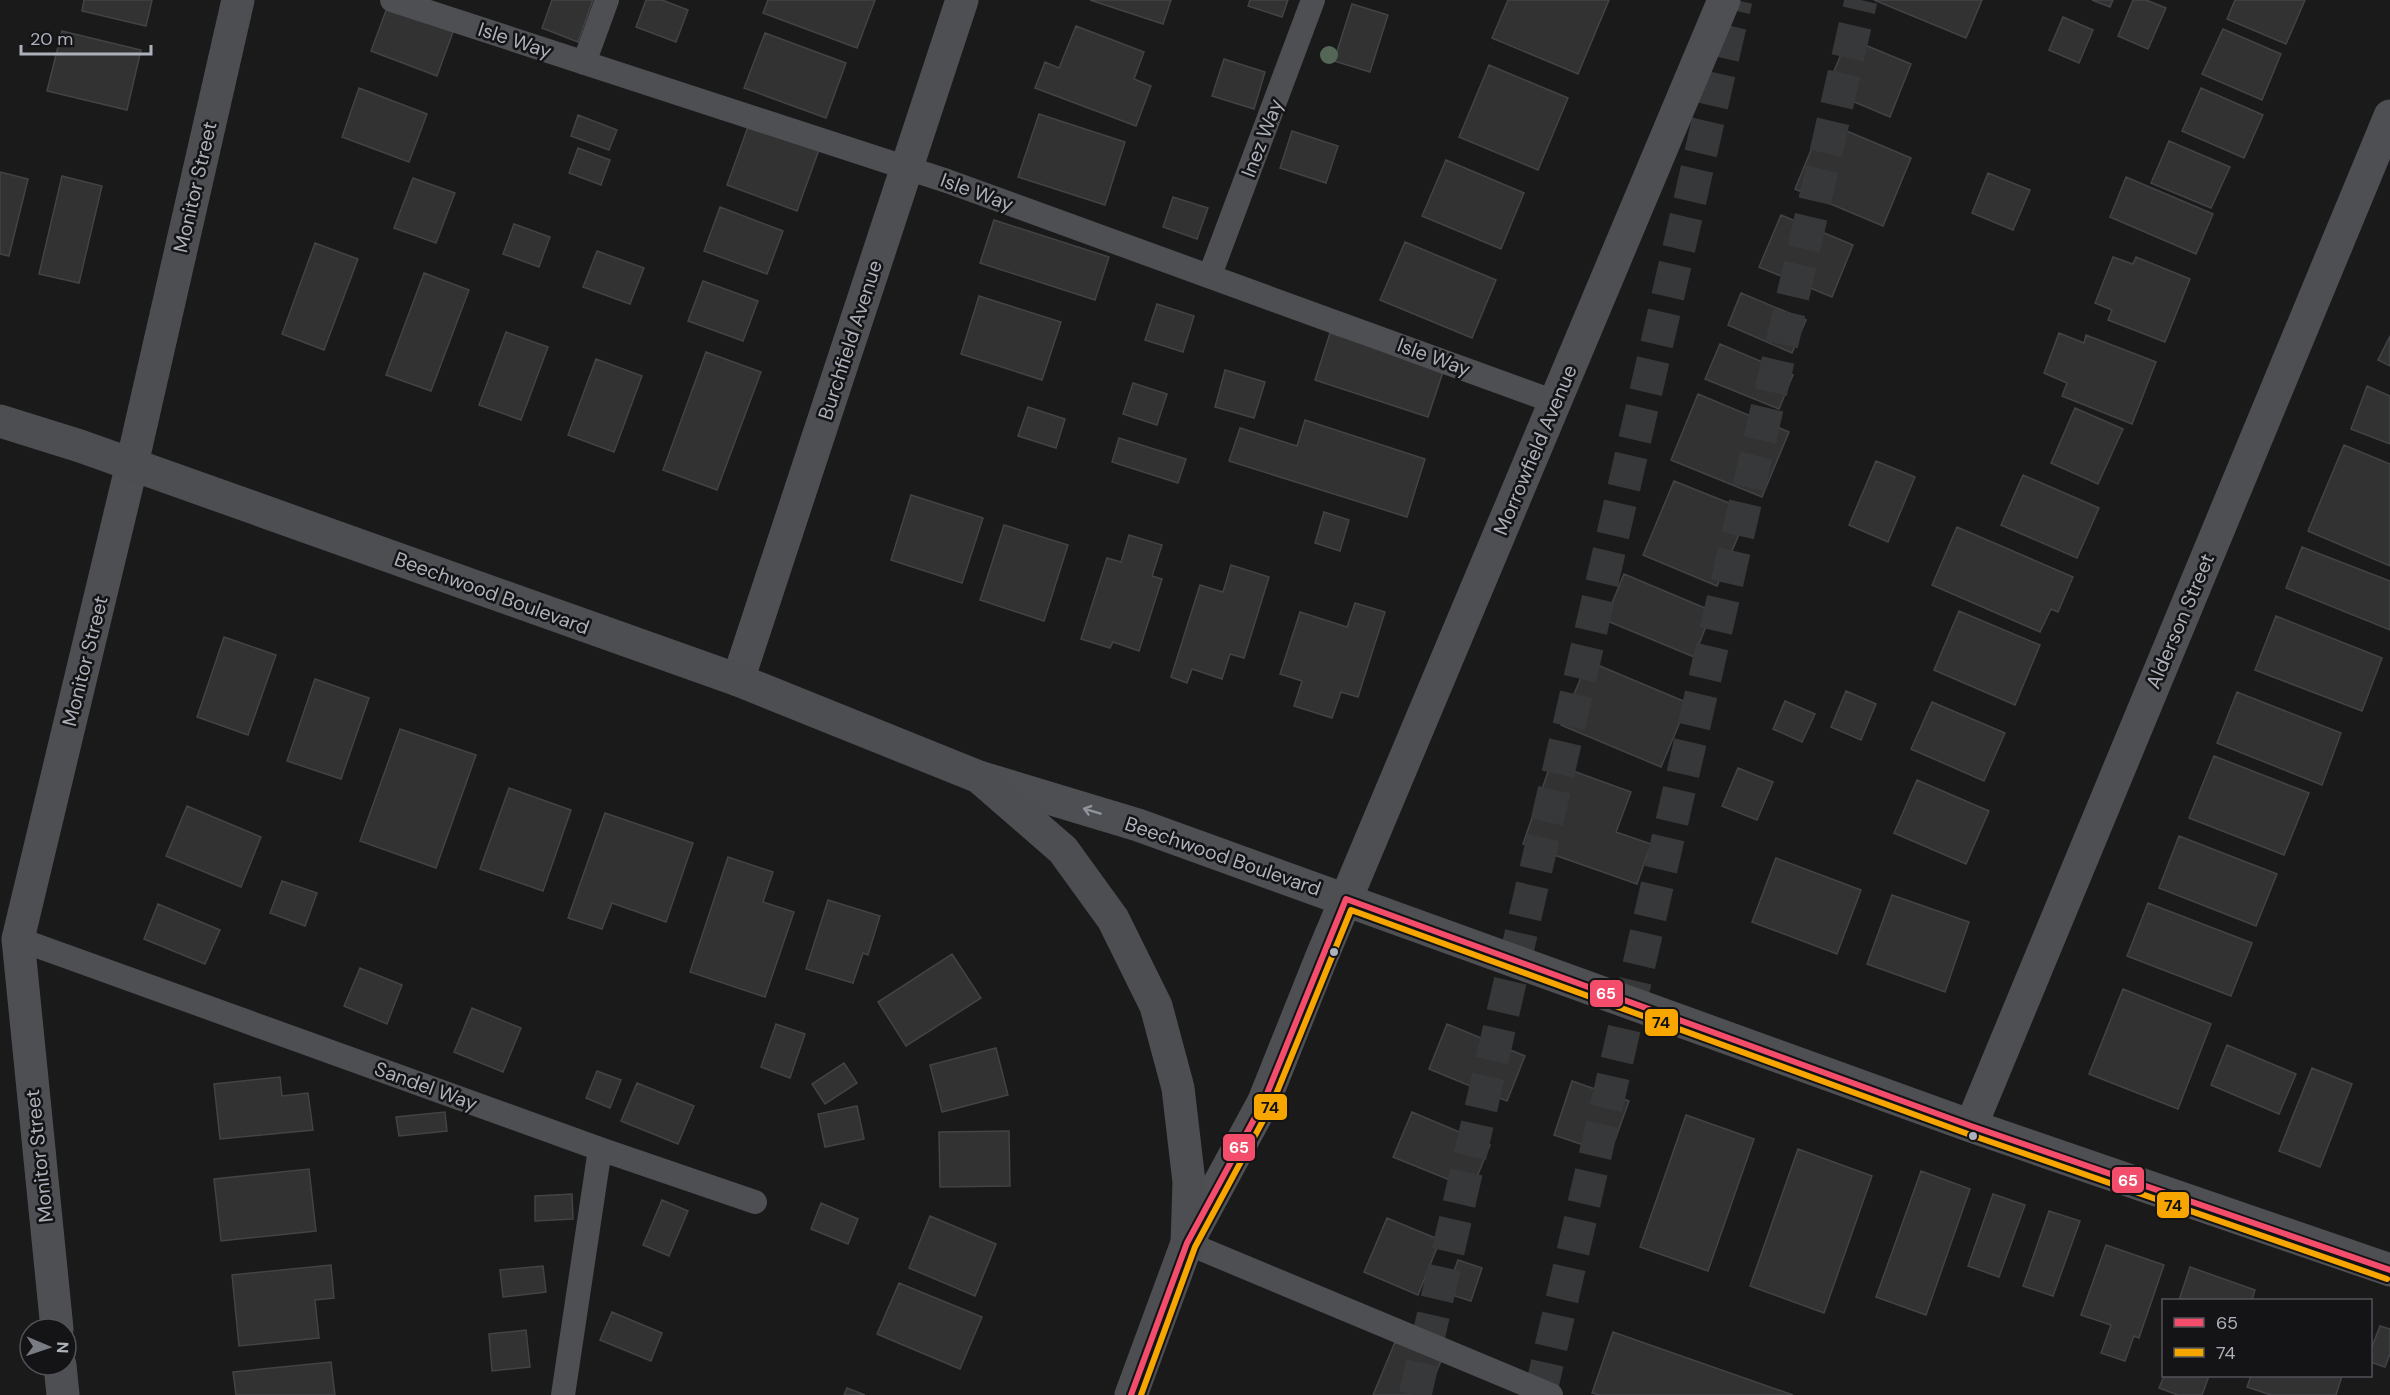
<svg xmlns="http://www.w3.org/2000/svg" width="2390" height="1395" font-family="'DM Sans',sans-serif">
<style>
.building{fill:#323232;stroke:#424346;stroke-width:1.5}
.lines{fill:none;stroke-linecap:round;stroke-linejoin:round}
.highway-tunnel{stroke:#37383a;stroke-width:33;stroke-dasharray:33 16;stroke-linecap:butt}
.lane{stroke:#4e4f53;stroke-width:24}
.street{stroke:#4e4f53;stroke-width:33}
.secondary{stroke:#4d4e51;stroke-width:33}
.bus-1-casing{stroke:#141416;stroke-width:10}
.bus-2-casing{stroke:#141416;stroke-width:10}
.bus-1{stroke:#f44d6c;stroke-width:6}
.bus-2{stroke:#f7a600;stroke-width:6}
.tree{fill:#546655}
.oneway{stroke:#90949c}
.bus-dot{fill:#acb1bb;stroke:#141416;stroke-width:2}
.labels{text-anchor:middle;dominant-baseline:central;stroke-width:5;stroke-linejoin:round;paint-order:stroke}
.street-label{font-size:20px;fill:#acb1bb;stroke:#141416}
.line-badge{stroke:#141416;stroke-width:2}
.badge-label{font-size:16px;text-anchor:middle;font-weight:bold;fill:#fff}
.pale-badge-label{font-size:16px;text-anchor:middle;font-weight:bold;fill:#111}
</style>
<rect width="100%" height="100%" fill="#1a1a1a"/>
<!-- building -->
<path class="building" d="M 84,0 L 152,0 L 146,26 L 82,11 Z
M 552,0 L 593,0 L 578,42 L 542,28 Z
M 646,0 L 662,0 L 688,10 L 676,42 L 636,27 Z
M 768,0 L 875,0 L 857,48 L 763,13 Z
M 1090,0 L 1171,0 L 1163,24 Z
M 1250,0 L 1288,0 L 1282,17 L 1248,6 Z
M 1508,0 L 1609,0 L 1578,74 L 1492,38 Z
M 1874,0 L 1982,0 L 1966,38 Z
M 2092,0 L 2113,0 L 2110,7 Z
M 2133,0 L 2146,0 L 2166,8 L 2148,49 L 2118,36 Z
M 2235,0 L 2305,0 L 2286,44 L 2227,19 Z
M 1352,4 L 1388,15 L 1370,72 L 1334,61 Z
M 387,8 L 453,32 L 437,76 L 371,51 Z
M 2063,17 L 2093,30 L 2079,63 L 2049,50 Z
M 1076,26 L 1144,52 L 1134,79 L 1151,86 L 1136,126 L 1035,88 L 1045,62 L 1059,68 Z
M 2223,29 L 2281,54 L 2262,100 L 2202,74 Z
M 62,31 L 141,50 L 127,110 L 47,91 Z
M 765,33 L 846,63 L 826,118 L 744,88 Z
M 1848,38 L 1911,64 L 1890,117 L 1826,90 Z
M 1224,59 L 1265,72 L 1254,109 L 1212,96 Z
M 1489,65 L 1568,98 L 1538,170 L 1459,137 Z
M 359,88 L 427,114 L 409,162 L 342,137 Z
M 2201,88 L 2263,115 L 2244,158 L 2182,131 Z
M 1039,114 L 1125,142 L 1105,205 L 1018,177 Z
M 578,115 L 617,130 L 609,150 L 571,136 Z
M 750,121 L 820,147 L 797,211 L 727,185 Z
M 1823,121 L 1911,158 L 1883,226 L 1795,189 Z
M 1292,131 L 1338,146 L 1326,183 L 1280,168 Z
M 2169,141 L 2230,167 L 2211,208 L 2151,183 Z
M 578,148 L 610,160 L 601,185 L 569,173 Z
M 1446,160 L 1524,193 L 1501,249 L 1422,216 Z
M 0,172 L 28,179 L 9,256 L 0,254 Z
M 1988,173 L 2030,190 L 2013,230 L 1972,213 Z
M 62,176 L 102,186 L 79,283 L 39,274 Z
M 2126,177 L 2213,214 L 2196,254 L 2110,217 Z
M 413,178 L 455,193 L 436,243 L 394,228 Z
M 1173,197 L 1208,208 L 1197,239 L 1163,227 Z
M 720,207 L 783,231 L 767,274 L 704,251 Z
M 1781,215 L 1853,245 L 1832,297 L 1759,267 Z
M 994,220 L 1109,257 L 1095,300 L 980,263 Z
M 514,224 L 550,237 L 539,267 L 503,254 Z
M 1405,242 L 1496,280 L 1472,338 L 1380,300 Z
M 315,243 L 358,259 L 324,350 L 282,334 Z
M 597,251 L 644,268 L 630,304 L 583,287 Z
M 2113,257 L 2133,264 L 2136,257 L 2190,279 L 2165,342 L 2108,320 L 2112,310 L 2095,303 Z
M 424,273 L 469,290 L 431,391 L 386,375 Z
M 703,281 L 758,301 L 743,341 L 688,321 Z
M 1741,293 L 1806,320 L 1792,353 L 1728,325 Z
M 979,296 L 1061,322 L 1042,380 L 961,354 Z
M 1157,304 L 1194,316 L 1183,352 L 1145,340 Z
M 506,332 L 548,347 L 521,420 L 479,405 Z
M 1330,333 L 1444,369 L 1428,417 L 1315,380 Z
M 2059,333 L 2084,343 L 2086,335 L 2156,362 L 2132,424 L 2062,396 L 2067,383 L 2044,373 Z
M 2390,336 L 2390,366 L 2378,360 Z
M 1720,344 L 1793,375 L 1779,409 L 1705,379 Z
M 706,352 L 761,372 L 717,490 L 663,470 Z
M 596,359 L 642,376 L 614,452 L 568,435 Z
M 1225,370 L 1265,382 L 1254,418 L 1215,407 Z
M 1133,383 L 1167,394 L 1157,425 L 1123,414 Z
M 2367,386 L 2390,396 L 2390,444 L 2351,429 Z
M 1698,394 L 1789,432 L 1762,497 L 1671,460 Z
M 1028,407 L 1065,419 L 1056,448 L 1018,436 Z
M 2075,408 L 2123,429 L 2098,484 L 2051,463 Z
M 1305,420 L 1425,459 L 1407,517 L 1229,461 L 1240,428 L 1297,446 Z
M 1119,438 L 1186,459 L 1178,483 L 1112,462 Z
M 2344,445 L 2390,464 L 2390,566 L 2308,531 Z
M 1876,461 L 1915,477 L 1888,542 L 1849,525 Z
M 2023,475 L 2099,508 L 2077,558 L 2001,525 Z
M 1674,481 L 1749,511 L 1717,586 L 1643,555 Z
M 911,495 L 983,518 L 962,583 L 891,560 Z
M 1324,512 L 1349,520 L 1340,551 L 1315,543 Z
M 1004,525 L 1068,545 L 1044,621 L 980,600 Z
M 1957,527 L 2073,577 L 2058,612 L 2051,609 L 2040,632 L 1932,585 Z
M 1129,535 L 1162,545 L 1152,576 L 1162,579 L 1139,651 L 1113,642 L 1110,648 L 1081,639 L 1107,558 L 1121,562 Z
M 2302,547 L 2390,581 L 2390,630 L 2286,588 Z
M 1231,565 L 1269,577 L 1244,658 L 1230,654 L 1222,679 L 1192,669 L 1187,683 L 1171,677 L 1200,585 L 1223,592 Z
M 1624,574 L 1712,611 L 1694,657 L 1605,620 Z
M 1355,603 L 1385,612 L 1358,697 L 1341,692 L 1332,718 L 1294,706 L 1302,681 L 1280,674 L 1300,612 L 1347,627 Z
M 1959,611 L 2040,645 L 2015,705 L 1934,670 Z
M 2276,616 L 2382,658 L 2362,711 L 2255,670 Z
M 224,637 L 276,655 L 248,735 L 197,717 Z
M 1588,661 L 1688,703 L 1661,767 L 1561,725 Z
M 315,679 L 369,698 L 341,779 L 287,761 Z
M 1846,691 L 1876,704 L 1861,740 L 1831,727 Z
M 2237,692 L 2341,733 L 2322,785 L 2217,743 Z
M 1785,701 L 1815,714 L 1802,742 L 1773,729 Z
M 1932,702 L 2005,733 L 1984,781 L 1911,749 Z
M 400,729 L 476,755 L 436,868 L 360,841 Z
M 2214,756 L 2309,793 L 2284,855 L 2189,818 Z
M 1551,763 L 1631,792 L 1616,832 L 1651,844 L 1637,884 L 1523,844 Z
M 1738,768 L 1773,782 L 1757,820 L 1722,806 Z
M 1917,780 L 1989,811 L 1966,864 L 1894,833 Z
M 509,788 L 571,810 L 543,891 L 480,869 Z
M 187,806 L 261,837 L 241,887 L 166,856 Z
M 605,813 L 693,843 L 666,922 L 612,903 L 602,929 L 568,918 Z
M 2179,836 L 2277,874 L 2256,926 L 2159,888 Z
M 728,857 L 773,872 L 763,902 L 794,912 L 765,997 L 690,972 Z
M 1776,858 L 1861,890 L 1837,954 L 1752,922 Z
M 282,881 L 317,893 L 305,926 L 270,913 Z
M 1892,895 L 1969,922 L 1945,992 L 1867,964 Z
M 828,900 L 880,916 L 868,955 L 863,953 L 853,983 L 806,969 Z
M 2148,903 L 2252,943 L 2231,996 L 2127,956 Z
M 158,904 L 220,930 L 205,964 L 144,939 Z
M 952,954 L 981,998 L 906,1046 L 878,1002 Z
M 360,968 L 402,985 L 387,1024 L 344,1006 Z
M 2123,989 L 2211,1024 L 2178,1109 L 2089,1074 Z
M 472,1008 L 521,1028 L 503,1072 L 454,1052 Z
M 776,1024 L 805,1034 L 790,1078 L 761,1067 Z
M 1447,1024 L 1525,1056 L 1507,1101 L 1429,1069 Z
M 2227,1045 L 2296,1074 L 2279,1114 L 2211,1085 Z
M 996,1048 L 1008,1095 L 942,1112 L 930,1065 Z
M 844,1063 L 857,1083 L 825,1104 L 812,1084 Z
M 2312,1068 L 2352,1084 L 2320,1167 L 2279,1151 Z
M 597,1071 L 621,1080 L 610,1108 L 586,1098 Z
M 280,1077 L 282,1096 L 308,1093 L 313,1130 L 220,1139 L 214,1084 Z
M 1572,1081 L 1629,1101 L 1610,1154 L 1554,1135 Z
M 637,1083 L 694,1106 L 678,1144 L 621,1121 Z
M 857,1106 L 864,1139 L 825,1147 L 818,1114 Z
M 445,1112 L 447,1131 L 399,1136 L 396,1117 Z
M 1412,1112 L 1490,1145 L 1472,1189 L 1393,1157 Z
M 1686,1115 L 1754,1139 L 1708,1271 L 1640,1247 Z
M 1009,1131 L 1010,1186 L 940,1187 L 939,1132 Z
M 1798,1149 L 1872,1176 L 1824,1313 L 1750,1286 Z
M 309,1169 L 316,1231 L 221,1241 L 214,1179 Z
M 1921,1171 L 1970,1189 L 1926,1315 L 1876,1297 Z
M 572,1194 L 573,1219 L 535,1221 L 535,1196 Z
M 1993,1194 L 2025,1205 L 1999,1277 L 1968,1266 Z
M 662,1200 L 688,1211 L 669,1256 L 643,1245 Z
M 821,1203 L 858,1219 L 848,1244 L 811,1229 Z
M 2049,1211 L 2080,1221 L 2053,1296 L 2023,1286 Z
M 930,1216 L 996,1244 L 975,1296 L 909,1268 Z
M 1387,1218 L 1440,1240 L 1418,1295 L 1364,1272 Z
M 2106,1245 L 2164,1265 L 2139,1338 L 2134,1336 L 2125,1361 L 2101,1353 L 2111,1325 L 2081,1315 Z
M 1458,1260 L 1482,1268 L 1471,1301 L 1446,1293 Z
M 331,1265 L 334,1298 L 315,1300 L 319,1338 L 239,1346 L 232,1275 Z
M 543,1266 L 546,1292 L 503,1297 L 500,1270 Z
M 2190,1267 L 2255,1290 L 2252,1300 L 2179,1300 Z
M 899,1283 L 982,1317 L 960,1369 L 877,1334 Z
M 612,1312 L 662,1333 L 651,1361 L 600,1340 Z
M 2380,1326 L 2390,1329 L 2390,1354 L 2385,1367 L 2370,1362 L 2370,1352 Z
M 526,1330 L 530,1367 L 492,1371 L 489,1334 Z
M 1613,1332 L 1793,1395 L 1599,1395 L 1592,1393 Z
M 1395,1342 L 1441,1361 L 1427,1395 L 1373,1395 Z
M 331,1362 L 335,1395 L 236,1395 L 233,1372 Z
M 2164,1376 L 2209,1376 L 2202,1395 L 2178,1395 L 2159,1388 Z
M 2251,1376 L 2342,1376 L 2336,1395 L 2271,1395 L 2247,1387 Z
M 847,1388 L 865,1395 L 844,1395 Z"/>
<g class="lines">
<!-- highway-tunnel -->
<path class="highway-tunnel" d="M 1415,1395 L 1736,0
M 1540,1395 L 1861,0"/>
<!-- lane -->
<path class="lane" d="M 392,0 L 947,181 L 1555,402
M 584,63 L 607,0
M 1210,275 L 1313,0
M 18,939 L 600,1149 L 755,1202
M 1187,1243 L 1551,1395
M 563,1395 L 600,1149"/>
<!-- street -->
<path class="street" d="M 738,680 L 962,0
M 979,777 L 1138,825 L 1971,1126 L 2390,1270
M 1971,1126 L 2390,116
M 1187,1243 L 1264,1101 L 1322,956 L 1724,0
M 57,1329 L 18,939 L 132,464
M 60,1365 L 63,1395"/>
<!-- secondary -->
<path class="secondary" d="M 0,421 L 80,446 L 738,680 L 979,777 L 1063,850 L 1113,919 L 1156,1006 L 1178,1088 L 1189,1182 L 1187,1243 L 1131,1395
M 132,464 L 238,0"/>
<defs>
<path id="bus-1" d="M 1346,899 L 1971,1126 L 2390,1270
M 1131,1395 L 1187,1243 L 1264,1101 L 1346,899"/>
<path id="bus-2" d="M 1141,1395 L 1195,1247 L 1272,1104 L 1351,910 L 1968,1134 L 2387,1279"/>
</defs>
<!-- bus-1 casing -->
<use href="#bus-1" class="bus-1-casing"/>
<!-- bus-2 casing -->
<use href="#bus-2" class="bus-2-casing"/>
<!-- bus-1 -->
<use href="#bus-1" class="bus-1"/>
<!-- bus-2 -->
<use href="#bus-2" class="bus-2"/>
</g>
<!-- trees -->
<circle class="tree" cx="1329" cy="55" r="9"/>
<!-- one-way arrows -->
<defs><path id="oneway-shaft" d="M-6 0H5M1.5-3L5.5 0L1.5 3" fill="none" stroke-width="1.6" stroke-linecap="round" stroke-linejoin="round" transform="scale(1.5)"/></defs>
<use class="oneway" href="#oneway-shaft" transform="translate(1092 811) rotate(-163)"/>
<!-- markers -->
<g class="bus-dot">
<circle cx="1334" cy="952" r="5"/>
<circle cx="1973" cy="1136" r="5"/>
</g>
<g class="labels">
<!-- street labels -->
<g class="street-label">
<text transform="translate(515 40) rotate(18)">Isle Way</text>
<text transform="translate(1262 138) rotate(-69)">Inez Way</text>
<text transform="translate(195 187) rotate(-77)">Monitor Street</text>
<text transform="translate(977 192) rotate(20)">Isle Way</text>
<text transform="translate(850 340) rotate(-72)">Burchfield Avenue</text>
<text transform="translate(1434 357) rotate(20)">Isle Way</text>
<text transform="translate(1535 450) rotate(-67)">Morrowfield Avenue</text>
<text transform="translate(492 593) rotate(20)">Beechwood Boulevard</text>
<text transform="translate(2180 621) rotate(-67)">Alderson Street</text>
<text transform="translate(85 661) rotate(-76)">Monitor Street</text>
<text transform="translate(1223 856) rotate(19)">Beechwood Boulevard</text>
<text transform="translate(426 1086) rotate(20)">Sandel Way</text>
<text transform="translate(39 1156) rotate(-96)">Monitor Street</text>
</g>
</g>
<g class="line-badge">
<rect x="1589" y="979" width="35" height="29" rx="6" fill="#f44d6c"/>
<rect x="1644" y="1008" width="35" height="29" rx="6" fill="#f7a600"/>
<rect x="1253" y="1093" width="35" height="28" rx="6" fill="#f7a600"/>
<rect x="1222" y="1133" width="34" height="29" rx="6" fill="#f44d6c"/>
<rect x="2111" y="1166" width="34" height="28" rx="6" fill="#f44d6c"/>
<rect x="2156" y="1191" width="34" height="28" rx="6" fill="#f7a600"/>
</g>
<g class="badge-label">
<text x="1606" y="999">65</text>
<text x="1239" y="1153">65</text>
<text x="2128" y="1186">65</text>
</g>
<g class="pale-badge-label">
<text x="1661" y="1028">74</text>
<text x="1270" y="1113">74</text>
<text x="2173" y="1211">74</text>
</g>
<!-- legend -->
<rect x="2162" y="1299" width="210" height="78" fill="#141416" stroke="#515358" stroke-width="1.5"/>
<rect x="2174" y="1318" width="30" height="9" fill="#f44d6c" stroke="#515358" stroke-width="1.5"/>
<text x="2216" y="1329" font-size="18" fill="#acb1bb">65</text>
<rect x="2174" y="1348" width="30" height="9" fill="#f7a600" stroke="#515358" stroke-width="1.5"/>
<text x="2216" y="1359" font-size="18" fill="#acb1bb">74</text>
<!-- north arrow -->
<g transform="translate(48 1347) rotate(92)"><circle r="28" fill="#141416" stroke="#515358" stroke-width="1.5"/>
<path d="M0-4.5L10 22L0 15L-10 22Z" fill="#797c83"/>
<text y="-9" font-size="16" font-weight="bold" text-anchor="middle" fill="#acb1bb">N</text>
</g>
<!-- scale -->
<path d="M21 45v9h130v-9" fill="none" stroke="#acb1bb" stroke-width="3"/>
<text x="30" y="45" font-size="18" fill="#acb1bb" stroke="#141416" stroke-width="4.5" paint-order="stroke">20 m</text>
</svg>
